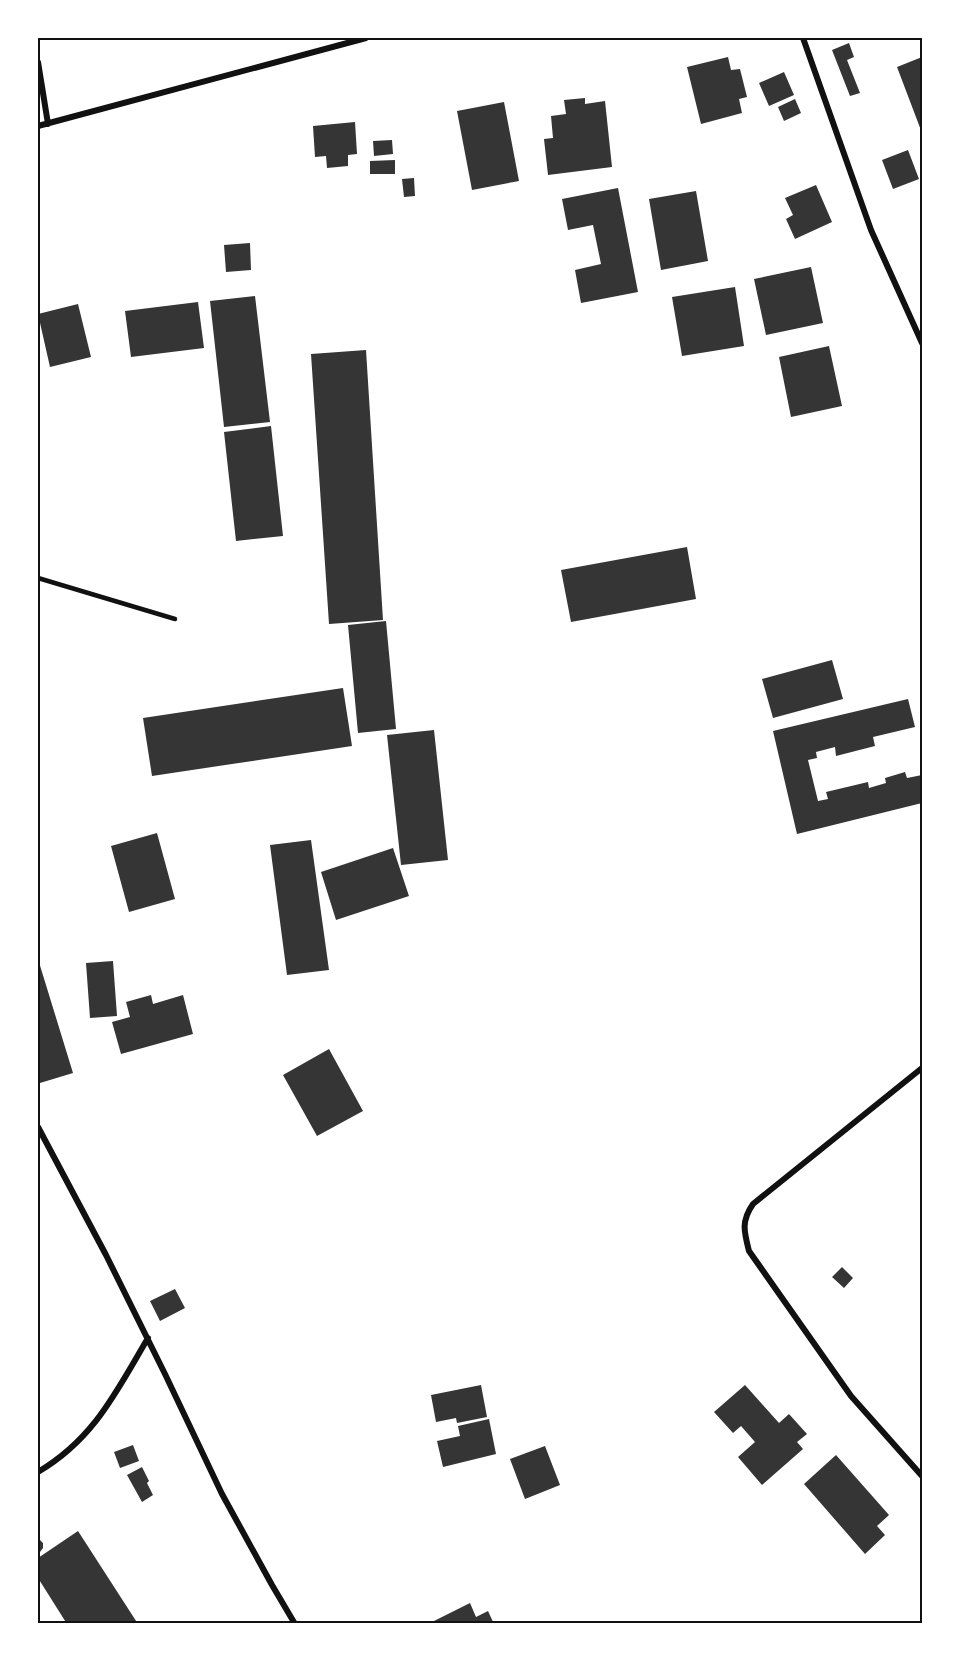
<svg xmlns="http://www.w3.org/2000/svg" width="960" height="1661" font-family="'Noto Sans',sans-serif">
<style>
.building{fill:#353535}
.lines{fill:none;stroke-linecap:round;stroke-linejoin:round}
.service{stroke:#111;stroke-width:4.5}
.minor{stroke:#111;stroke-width:6}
.neatline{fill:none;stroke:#111;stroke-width:2}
</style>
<rect width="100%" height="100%" fill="#fff"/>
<!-- building -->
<path class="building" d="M 849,43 L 854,57 L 847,60 L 860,93 L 850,96 L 832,50 Z
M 728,57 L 731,70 L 740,69 L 747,97 L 739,99 L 742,113 L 701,124 L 687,67 Z
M 922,57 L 922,133 L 897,67 Z
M 784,72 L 794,95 L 769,106 L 759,83 Z
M 585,98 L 585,104 L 605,101 L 612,167 L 548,175 L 544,139 L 553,138 L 551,116 L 566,114 L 564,100 Z
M 795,99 L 801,113 L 784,121 L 778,107 Z
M 504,102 L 519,181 L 472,190 L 457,111 Z
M 355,122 L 357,154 L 348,155 L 348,166 L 327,168 L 326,156 L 315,157 L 313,126 Z
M 392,140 L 393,154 L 374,156 L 373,141 Z
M 908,150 L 919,179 L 893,189 L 882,160 Z
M 395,160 L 395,174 L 370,174 L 370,161 Z
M 414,178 L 415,196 L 404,197 L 402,179 Z
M 816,185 L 832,222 L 795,239 L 786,219 L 793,215 L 785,198 Z
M 618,188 L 638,292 L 581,303 L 575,270 L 601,264 L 593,225 L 568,230 L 562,199 Z
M 696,191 L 708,261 L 661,270 L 649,199 Z
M 250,243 L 251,270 L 226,272 L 224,245 Z
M 811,267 L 823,323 L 766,335 L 754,279 Z
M 735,287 L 744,346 L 682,356 L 672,297 Z
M 255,296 L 270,422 L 224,427 L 210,301 Z
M 198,302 L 204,348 L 131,357 L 125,311 Z
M 78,304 L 91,357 L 50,367 L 38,314 Z
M 829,346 L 842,406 L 791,417 L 779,357 Z
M 366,350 L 383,620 L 329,624 L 311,354 Z
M 271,426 L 283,536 L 236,541 L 224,432 Z
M 687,547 L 696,599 L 571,622 L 561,570 Z
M 386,621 L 396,729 L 358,733 L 348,625 Z
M 832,660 L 843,699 L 773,718 L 762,679 Z
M 343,688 L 352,746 L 152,776 L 143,718 Z
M 908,699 L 915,727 L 873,737 L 875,746 L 836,756 L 835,747 L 816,752 L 817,758 L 808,760 L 818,801 L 828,799 L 826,792 L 868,782 L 869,788 L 886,783 L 885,778 L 905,772 L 907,778 L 922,775 L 922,803 L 797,834 L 773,731 Z
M 434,730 L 448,860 L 401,865 L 387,735 Z
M 157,833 L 175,899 L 129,912 L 111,846 Z
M 311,840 L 329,970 L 287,975 L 270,845 Z
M 393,848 L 409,896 L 336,920 L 321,872 Z
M 38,959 L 73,1073 L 40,1083 L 38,1074 Z
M 113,961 L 117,1016 L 90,1018 L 86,963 Z
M 151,995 L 153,1004 L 183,995 L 193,1034 L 121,1054 L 112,1022 L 130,1017 L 126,1002 Z
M 329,1049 L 363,1111 L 317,1136 L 283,1075 Z
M 842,1267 L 853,1278 L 844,1288 L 832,1277 Z
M 175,1289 L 185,1308 L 160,1321 L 150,1301 Z
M 481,1385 L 487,1417 L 457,1423 L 456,1418 L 436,1422 L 431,1395 Z
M 745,1385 L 779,1423 L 789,1414 L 807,1434 L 797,1442 L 803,1449 L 762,1485 L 738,1457 L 755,1442 L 741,1426 L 733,1433 L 714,1412 Z
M 489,1419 L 496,1454 L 443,1467 L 437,1441 L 460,1436 L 458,1426 Z
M 133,1445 L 139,1461 L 120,1468 L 114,1452 Z
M 545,1446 L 560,1485 L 525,1499 L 510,1459 Z
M 836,1455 L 889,1515 L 877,1526 L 885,1535 L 865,1554 L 804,1484 Z
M 142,1467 L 149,1481 L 147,1483 L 153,1495 L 142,1502 L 127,1475 Z
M 78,1531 L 138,1624 L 67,1624 L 38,1578 L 38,1558 Z
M 38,1538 L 43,1543 L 43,1548 L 40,1552 L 38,1553 Z
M 470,1603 L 476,1617 L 488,1611 L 494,1624 L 428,1624 Z"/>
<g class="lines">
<!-- service -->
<path class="service" d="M 38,578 L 175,619"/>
<!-- minor -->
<path class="minor" d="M 803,38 L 871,230 L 922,343
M 38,62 L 48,124
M 38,126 L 366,38
M 922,1068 L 753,1204 C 741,1221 744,1232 749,1251 L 851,1396 L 922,1476
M 38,1127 L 106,1255 L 165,1374 L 222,1494 L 272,1585 L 295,1624
M 38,1472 C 94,1439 116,1392 148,1338"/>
</g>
<!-- border -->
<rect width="960" height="1661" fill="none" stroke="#ffffff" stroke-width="78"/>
<rect x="39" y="39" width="882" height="1583" class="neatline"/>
</svg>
